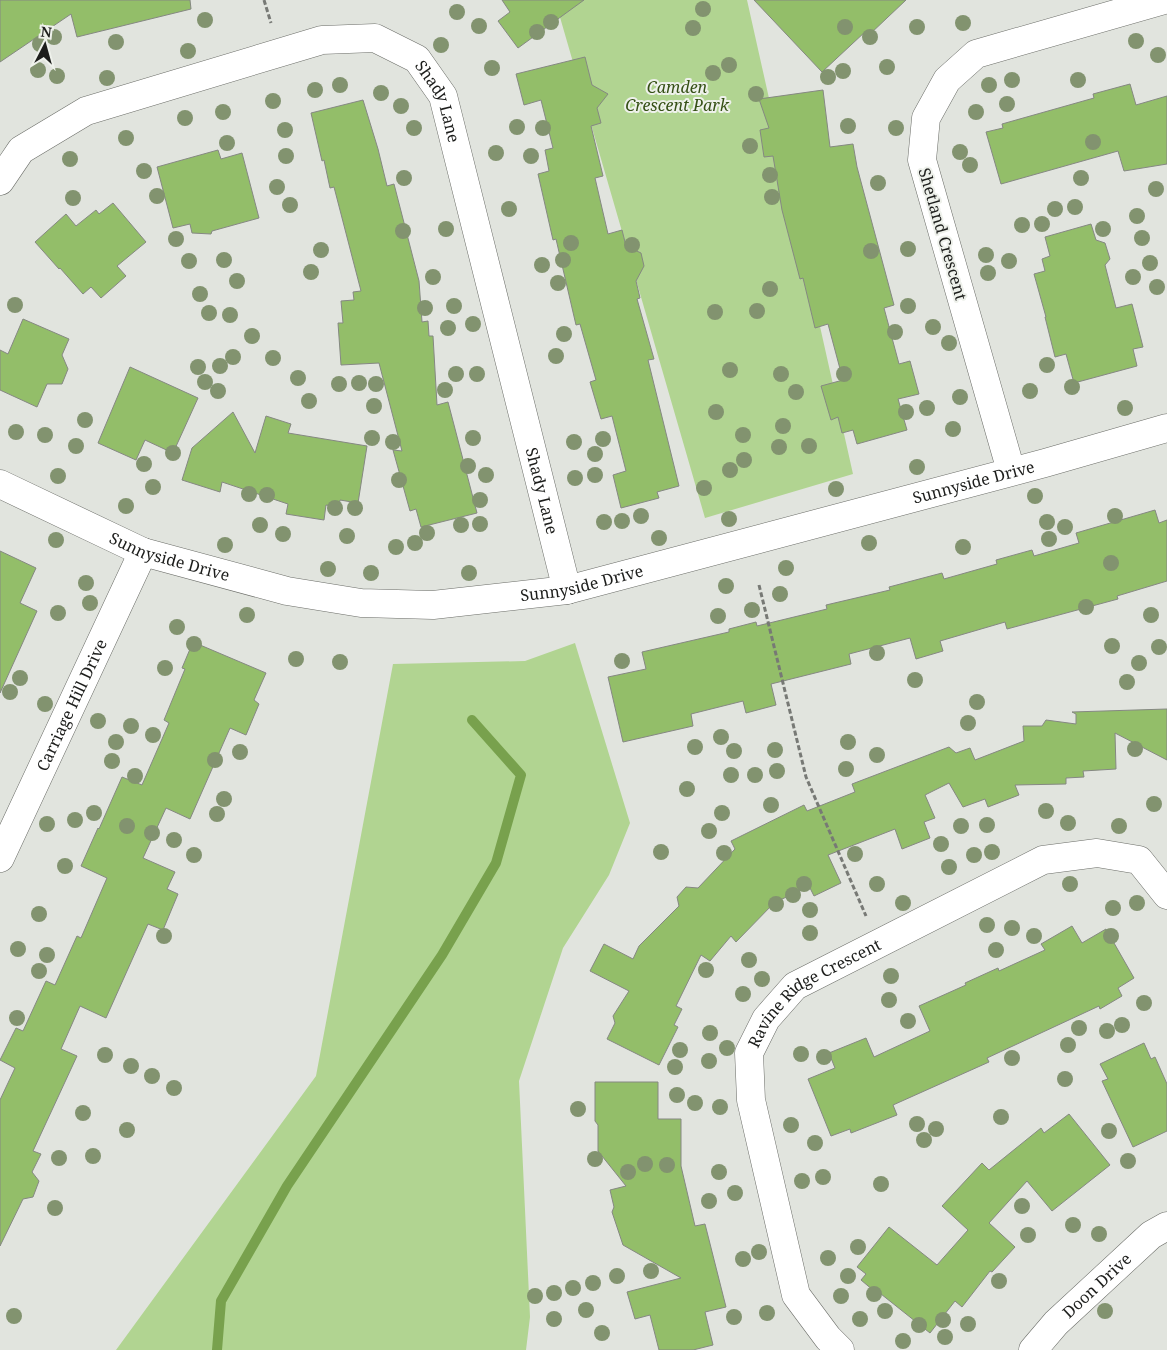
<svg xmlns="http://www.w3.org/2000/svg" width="1167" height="1350" font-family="'Noto Serif',serif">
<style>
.green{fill:#b1d491}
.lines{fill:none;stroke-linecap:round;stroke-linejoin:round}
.stream{stroke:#78a14d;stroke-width:10}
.building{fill:#93be69;stroke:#858882}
.minor-casing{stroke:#6b6d68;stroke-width:29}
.tertiary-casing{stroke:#6b6d68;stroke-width:29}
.path{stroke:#777975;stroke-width:3;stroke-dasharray:5 2.5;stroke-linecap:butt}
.minor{stroke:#fff;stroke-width:28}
.tertiary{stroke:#fff;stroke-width:28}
.tree{fill:#82936f}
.labels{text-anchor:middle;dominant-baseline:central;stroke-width:4;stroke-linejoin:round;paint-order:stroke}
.park-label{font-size:16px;font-style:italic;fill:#355015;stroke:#eef1eb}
.street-label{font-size:16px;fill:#1d1e1c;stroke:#eef1eb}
</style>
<rect width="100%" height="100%" fill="#e1e4de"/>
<!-- green -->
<path class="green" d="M 555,0 L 747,0 L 853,474 L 705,518 Z
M 575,643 L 630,823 L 609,875 L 563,948 L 519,1081 L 530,1317 L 526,1350 L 116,1350 L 316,1076 L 393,664 L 525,661 Z"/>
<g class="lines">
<!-- stream -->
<path class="stream" d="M 217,1350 L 221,1301 L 287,1186 L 442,955 L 496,863 L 521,775 L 472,720"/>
</g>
<!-- building -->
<path class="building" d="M 0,0 L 190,0 L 191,9 L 77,37 L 71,14 L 0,62 Z
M 502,0 L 584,0 L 518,48 L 498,21 L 510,12 Z
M 754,0 L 906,0 L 869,35 L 866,31 L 822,72 Z
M 585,57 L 592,85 L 608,94 L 597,108 L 601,123 L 591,126 L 603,176 L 595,178 L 608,234 L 622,230 L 626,246 L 641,253 L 644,266 L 636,281 L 640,298 L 637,299 L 654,359 L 648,360 L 679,486 L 657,492 L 659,498 L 621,508 L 613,475 L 626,471 L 612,416 L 601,419 L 590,382 L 596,380 L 580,324 L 576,325 L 556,239 L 553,240 L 538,174 L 549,171 L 545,150 L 553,148 L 541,100 L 524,105 L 516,74 Z
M 1130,84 L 1136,105 L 1167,96 L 1167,164 L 1124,171 L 1118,151 L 1001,184 L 986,132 L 1003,128 L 1002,124 L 1094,98 L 1093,94 Z
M 823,90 L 830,147 L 853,144 L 857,167 L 894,305 L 884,308 L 899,364 L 910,361 L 919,394 L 898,399 L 907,430 L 857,444 L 853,430 L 842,433 L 838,417 L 831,420 L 821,386 L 843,380 L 828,324 L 815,328 L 803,278 L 800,279 L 782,210 L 773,156 L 764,157 L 760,130 L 769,128 L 759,99 Z
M 363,100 L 378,149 L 387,186 L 394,184 L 419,281 L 422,322 L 428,321 L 429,336 L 433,336 L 437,405 L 448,402 L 477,513 L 421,527 L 416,509 L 410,511 L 393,450 L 402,451 L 379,363 L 341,365 L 338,323 L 343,323 L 341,301 L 354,300 L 353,292 L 361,291 L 334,187 L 330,188 L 324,160 L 322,161 L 311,113 Z
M 218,150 L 221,159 L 242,153 L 259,218 L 212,231 L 211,234 L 192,233 L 190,224 L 173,228 L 157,167 Z
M 113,203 L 146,242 L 117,266 L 126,276 L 101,298 L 91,287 L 83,294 L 60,268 L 59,269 L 35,242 L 66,214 L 76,226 L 96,210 L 99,214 Z
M 1091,224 L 1096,240 L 1105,243 L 1110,259 L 1105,265 L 1116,308 L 1132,304 L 1143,347 L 1133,349 L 1137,366 L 1074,383 L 1066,354 L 1055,357 L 1045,317 L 1046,317 L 1034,274 L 1045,271 L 1042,259 L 1050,256 L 1045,237 Z
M 23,319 L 69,339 L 62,355 L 68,369 L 62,384 L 47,384 L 37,407 L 0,390 L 0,350 L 8,354 Z
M 130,367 L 198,398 L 173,453 L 145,440 L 136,460 L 98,443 Z
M 233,412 L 255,453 L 266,416 L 291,424 L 288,433 L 367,446 L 358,503 L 340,500 L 339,507 L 326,505 L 324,520 L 286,514 L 288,504 L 222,482 L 220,492 L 182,480 L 192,448 Z
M 1155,510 L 1159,523 L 1167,520 L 1167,581 L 1117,596 L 1118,599 L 1007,629 L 1005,622 L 940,641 L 943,651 L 916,659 L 910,638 L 849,654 L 851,664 L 771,684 L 776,705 L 746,713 L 743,701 L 691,714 L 693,726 L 623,742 L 608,677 L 646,669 L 642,652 L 729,632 L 729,629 L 756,622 L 757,626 L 827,609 L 826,605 L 890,590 L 889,587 L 942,573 L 944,579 L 997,564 L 996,560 L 1032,550 L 1034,556 L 1079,543 L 1076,533 Z
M 0,551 L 36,568 L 20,603 L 37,611 L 0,693 Z
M 193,642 L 266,673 L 254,700 L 259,704 L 246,735 L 230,728 L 190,819 L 166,808 L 143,858 L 175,872 L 167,889 L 178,894 L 163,930 L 148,924 L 106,1018 L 80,1006 L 61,1049 L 77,1056 L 33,1151 L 41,1154 L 32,1172 L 39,1181 L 33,1197 L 23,1199 L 0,1246 L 0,1100 L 15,1068 L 0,1060 L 16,1028 L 23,1031 L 46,981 L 55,985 L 77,936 L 81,938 L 107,878 L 81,866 L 98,828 L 99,829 L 122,777 L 142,785 L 169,723 L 164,720 L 185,669 L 182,668 Z
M 1167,709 L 1167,760 L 1115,733 L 1116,769 L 1083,771 L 1084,777 L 1066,778 L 1066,784 L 1015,785 L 1019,795 L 988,807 L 985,799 L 963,807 L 949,783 L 925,795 L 935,818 L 924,822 L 930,838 L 902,849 L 895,829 L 828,855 L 841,883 L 814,896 L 809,886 L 774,903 L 736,942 L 731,936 L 710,961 L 701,955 L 676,1006 L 682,1009 L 674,1025 L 678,1027 L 659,1065 L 607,1039 L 615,1023 L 613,1016 L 629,991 L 590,971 L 604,944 L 633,959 L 639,946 L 679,906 L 677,897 L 686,887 L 698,888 L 735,849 L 731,841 L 804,805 L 807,811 L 855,792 L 852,784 L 949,747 L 956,753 L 970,748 L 975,760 L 1024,741 L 1023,726 L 1042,726 L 1046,720 L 1076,724 L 1076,714 L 1072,712 Z
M 1072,926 L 1082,943 L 1106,929 L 1134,978 L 1118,988 L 1122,996 L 1100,1009 L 1099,1006 L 987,1058 L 989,1062 L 893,1105 L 897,1115 L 851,1133 L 850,1129 L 831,1136 L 808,1079 L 835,1068 L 829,1053 L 866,1038 L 874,1057 L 930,1031 L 919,1006 L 966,985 L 965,983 L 998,968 L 999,971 L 1045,950 L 1041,944 Z
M 1144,1043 L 1151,1059 L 1155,1057 L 1167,1084 L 1167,1131 L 1133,1147 L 1102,1081 L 1108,1079 L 1100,1064 Z
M 595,1082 L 658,1082 L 658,1119 L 681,1119 L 681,1166 L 695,1226 L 705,1224 L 726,1307 L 705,1312 L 713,1345 L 693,1350 L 659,1350 L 650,1315 L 635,1319 L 627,1292 L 681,1278 L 623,1245 L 612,1212 L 614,1207 L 610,1190 L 626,1186 L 598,1151 L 598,1125 L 595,1121 Z
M 1069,1114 L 1110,1165 L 1052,1211 L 1027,1181 L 989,1223 L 1015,1247 L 992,1272 L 990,1271 L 962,1307 L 955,1301 L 930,1333 L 881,1294 L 880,1296 L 861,1280 L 866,1274 L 857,1267 L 889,1227 L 937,1265 L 968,1230 L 942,1206 L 982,1163 L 989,1170 L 1041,1128 L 1044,1133 Z"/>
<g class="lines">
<defs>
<g id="minor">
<path id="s1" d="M 0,181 L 21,150 L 86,111 L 322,40 L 375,38 L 417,59 L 443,96 L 567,590"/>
<path d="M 1011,471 L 922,160 L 926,118 L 947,80 L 976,54 L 1164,0"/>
<path id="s2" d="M 0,858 L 143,552"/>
<path id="s3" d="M 840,1350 L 828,1338 L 796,1295 L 751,1100 L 749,1053 L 766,1019 L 795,986 L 1043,860 L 1097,853 L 1139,860 L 1167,895"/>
</g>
<g id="tertiary">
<path id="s4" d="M 0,484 L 143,552 L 287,591 L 361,603 L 433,605 L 567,590 L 1045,463 L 1167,428"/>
<path id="s5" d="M 1033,1350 L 1056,1323 L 1151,1235 L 1167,1226"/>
</g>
</defs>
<!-- minor casing -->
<use href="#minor" class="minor-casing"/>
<!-- tertiary casing -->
<use href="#tertiary" class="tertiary-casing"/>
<!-- path -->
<path class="path" d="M 264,0 L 271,23
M 759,585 L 806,777 L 866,916"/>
<!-- minor -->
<use href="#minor" class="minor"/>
<!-- tertiary -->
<use href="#tertiary" class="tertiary"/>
</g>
<!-- trees -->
<g class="tree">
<circle cx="703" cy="9" r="8"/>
<circle cx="457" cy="12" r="8"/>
<circle cx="205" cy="20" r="8"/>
<circle cx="551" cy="22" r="8"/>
<circle cx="963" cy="23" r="8"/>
<circle cx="479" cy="26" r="8"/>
<circle cx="845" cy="27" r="8"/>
<circle cx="917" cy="27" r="8"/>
<circle cx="693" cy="28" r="8"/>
<circle cx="537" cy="32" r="8"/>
<circle cx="54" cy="37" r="8"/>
<circle cx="870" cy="37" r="8"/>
<circle cx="1136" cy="41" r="8"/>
<circle cx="116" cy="42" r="8"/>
<circle cx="40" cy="44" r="8"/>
<circle cx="441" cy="45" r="8"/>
<circle cx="188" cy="51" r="8"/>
<circle cx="1158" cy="55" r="8"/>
<circle cx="729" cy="65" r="8"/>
<circle cx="887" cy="67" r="8"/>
<circle cx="492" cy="68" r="8"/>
<circle cx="38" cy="70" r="8"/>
<circle cx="843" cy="71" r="8"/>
<circle cx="713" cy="73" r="8"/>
<circle cx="57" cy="76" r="8"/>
<circle cx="828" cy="77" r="8"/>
<circle cx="107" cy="78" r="8"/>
<circle cx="1012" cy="80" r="8"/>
<circle cx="1078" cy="80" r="8"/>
<circle cx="340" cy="85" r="8"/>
<circle cx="989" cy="85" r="8"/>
<circle cx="315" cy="90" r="8"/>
<circle cx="381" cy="93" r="8"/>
<circle cx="756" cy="94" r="8"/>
<circle cx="273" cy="101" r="8"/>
<circle cx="1007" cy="104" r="8"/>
<circle cx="401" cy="106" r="8"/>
<circle cx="223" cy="112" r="8"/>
<circle cx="976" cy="112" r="8"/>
<circle cx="185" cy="118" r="8"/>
<circle cx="848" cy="126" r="8"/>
<circle cx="517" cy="127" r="8"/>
<circle cx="414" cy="128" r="8"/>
<circle cx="543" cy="128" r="8"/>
<circle cx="896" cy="128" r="8"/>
<circle cx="285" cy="130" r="8"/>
<circle cx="126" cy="138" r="8"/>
<circle cx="1093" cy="142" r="8"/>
<circle cx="227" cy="143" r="8"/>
<circle cx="750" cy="146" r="8"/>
<circle cx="960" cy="152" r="8"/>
<circle cx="496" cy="153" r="8"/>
<circle cx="286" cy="156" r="8"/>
<circle cx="531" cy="156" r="8"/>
<circle cx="70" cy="159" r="8"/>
<circle cx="970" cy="165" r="8"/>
<circle cx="144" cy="171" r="8"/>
<circle cx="770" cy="175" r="8"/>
<circle cx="404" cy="178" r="8"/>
<circle cx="1081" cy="178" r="8"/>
<circle cx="878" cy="183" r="8"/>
<circle cx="277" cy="187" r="8"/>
<circle cx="1156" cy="189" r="8"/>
<circle cx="157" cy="196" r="8"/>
<circle cx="772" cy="197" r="8"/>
<circle cx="73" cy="198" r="8"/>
<circle cx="290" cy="205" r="8"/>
<circle cx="1075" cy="207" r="8"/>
<circle cx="509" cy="209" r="8"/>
<circle cx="1055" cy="209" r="8"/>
<circle cx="1137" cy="216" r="8"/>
<circle cx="1042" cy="224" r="8"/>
<circle cx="1022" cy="225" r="8"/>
<circle cx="446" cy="229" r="8"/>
<circle cx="1103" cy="229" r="8"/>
<circle cx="403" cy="231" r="8"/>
<circle cx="1142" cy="238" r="8"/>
<circle cx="176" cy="239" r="8"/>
<circle cx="571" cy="243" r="8"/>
<circle cx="632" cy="245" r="8"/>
<circle cx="908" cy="249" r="8"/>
<circle cx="321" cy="250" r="8"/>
<circle cx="871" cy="251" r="8"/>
<circle cx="986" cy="255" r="8"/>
<circle cx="224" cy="260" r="8"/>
<circle cx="563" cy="260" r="8"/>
<circle cx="189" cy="261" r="8"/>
<circle cx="1009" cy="261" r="8"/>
<circle cx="1150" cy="263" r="8"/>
<circle cx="542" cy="265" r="8"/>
<circle cx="311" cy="272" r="8"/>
<circle cx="988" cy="273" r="8"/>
<circle cx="433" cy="277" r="8"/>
<circle cx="1133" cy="277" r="8"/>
<circle cx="237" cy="281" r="8"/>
<circle cx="558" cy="283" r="8"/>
<circle cx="1157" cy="287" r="8"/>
<circle cx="770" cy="289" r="8"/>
<circle cx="200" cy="294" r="8"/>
<circle cx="15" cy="305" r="8"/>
<circle cx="454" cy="306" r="8"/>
<circle cx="908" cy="306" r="8"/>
<circle cx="425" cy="308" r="8"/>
<circle cx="757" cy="311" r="8"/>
<circle cx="715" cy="312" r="8"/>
<circle cx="209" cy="313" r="8"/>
<circle cx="230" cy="315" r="8"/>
<circle cx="473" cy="324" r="8"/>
<circle cx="933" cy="327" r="8"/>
<circle cx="448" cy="328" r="8"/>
<circle cx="895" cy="332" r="8"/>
<circle cx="564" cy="334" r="8"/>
<circle cx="252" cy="336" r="8"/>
<circle cx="949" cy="343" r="8"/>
<circle cx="556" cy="356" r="8"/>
<circle cx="233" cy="357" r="8"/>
<circle cx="273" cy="358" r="8"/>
<circle cx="1047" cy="365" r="8"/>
<circle cx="220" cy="366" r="8"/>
<circle cx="198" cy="367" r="8"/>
<circle cx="730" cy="370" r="8"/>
<circle cx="456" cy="374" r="8"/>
<circle cx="477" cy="374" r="8"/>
<circle cx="781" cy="374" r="8"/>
<circle cx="844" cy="374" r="8"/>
<circle cx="298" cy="378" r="8"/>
<circle cx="205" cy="382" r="8"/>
<circle cx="359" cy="383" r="8"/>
<circle cx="339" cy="384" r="8"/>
<circle cx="376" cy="384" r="8"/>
<circle cx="1072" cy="387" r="8"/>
<circle cx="445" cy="390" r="8"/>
<circle cx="218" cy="391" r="8"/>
<circle cx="1030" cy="391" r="8"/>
<circle cx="796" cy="392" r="8"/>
<circle cx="960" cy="397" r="8"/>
<circle cx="309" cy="401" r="8"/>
<circle cx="374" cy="406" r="8"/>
<circle cx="927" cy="408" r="8"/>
<circle cx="1125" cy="408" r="8"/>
<circle cx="716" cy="412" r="8"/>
<circle cx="906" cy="412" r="8"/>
<circle cx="85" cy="420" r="8"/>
<circle cx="783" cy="426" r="8"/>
<circle cx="953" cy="429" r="8"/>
<circle cx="16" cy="432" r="8"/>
<circle cx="45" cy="435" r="8"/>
<circle cx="743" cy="435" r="8"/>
<circle cx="372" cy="438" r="8"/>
<circle cx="473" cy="438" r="8"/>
<circle cx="603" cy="439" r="8"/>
<circle cx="393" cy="442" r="8"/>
<circle cx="574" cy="442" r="8"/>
<circle cx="76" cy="446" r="8"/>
<circle cx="809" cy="446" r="8"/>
<circle cx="779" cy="447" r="8"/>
<circle cx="173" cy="453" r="8"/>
<circle cx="595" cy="454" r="8"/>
<circle cx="744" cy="460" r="8"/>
<circle cx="144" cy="464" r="8"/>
<circle cx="468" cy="466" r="8"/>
<circle cx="917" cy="467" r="8"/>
<circle cx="730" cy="470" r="8"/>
<circle cx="486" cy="475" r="8"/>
<circle cx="595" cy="475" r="8"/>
<circle cx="58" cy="476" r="8"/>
<circle cx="575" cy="478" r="8"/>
<circle cx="399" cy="480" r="8"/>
<circle cx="153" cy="487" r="8"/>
<circle cx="704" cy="488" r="8"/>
<circle cx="836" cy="489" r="8"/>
<circle cx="249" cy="494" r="8"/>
<circle cx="267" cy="495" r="8"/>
<circle cx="1035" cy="496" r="8"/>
<circle cx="480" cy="500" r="8"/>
<circle cx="126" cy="506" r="8"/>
<circle cx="335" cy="508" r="8"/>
<circle cx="355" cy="508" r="8"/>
<circle cx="641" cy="516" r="8"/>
<circle cx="1115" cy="516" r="8"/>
<circle cx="729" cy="519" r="8"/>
<circle cx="622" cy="521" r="8"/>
<circle cx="604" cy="522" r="8"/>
<circle cx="1047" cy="522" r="8"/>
<circle cx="480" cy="524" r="8"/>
<circle cx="260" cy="525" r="8"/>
<circle cx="461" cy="525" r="8"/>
<circle cx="1065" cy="527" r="8"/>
<circle cx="427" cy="533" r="8"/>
<circle cx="283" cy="534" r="8"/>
<circle cx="347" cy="536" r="8"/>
<circle cx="659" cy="538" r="8"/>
<circle cx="1049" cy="539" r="8"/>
<circle cx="56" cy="540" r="8"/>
<circle cx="415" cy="543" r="8"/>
<circle cx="869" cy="543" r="8"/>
<circle cx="225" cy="545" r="8"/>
<circle cx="396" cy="547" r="8"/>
<circle cx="963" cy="547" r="8"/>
<circle cx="1111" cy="563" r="8"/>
<circle cx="786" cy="568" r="8"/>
<circle cx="328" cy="569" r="8"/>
<circle cx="371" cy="573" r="8"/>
<circle cx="469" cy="573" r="8"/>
<circle cx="86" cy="583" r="8"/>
<circle cx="726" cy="586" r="8"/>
<circle cx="780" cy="594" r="8"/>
<circle cx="90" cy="603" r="8"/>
<circle cx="1086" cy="607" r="8"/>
<circle cx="752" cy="610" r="8"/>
<circle cx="58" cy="613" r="8"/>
<circle cx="247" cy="615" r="8"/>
<circle cx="1151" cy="615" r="8"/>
<circle cx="718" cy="616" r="8"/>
<circle cx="177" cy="627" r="8"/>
<circle cx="194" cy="644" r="8"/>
<circle cx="1112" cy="646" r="8"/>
<circle cx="1159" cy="647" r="8"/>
<circle cx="877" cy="653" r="8"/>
<circle cx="296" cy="659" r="8"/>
<circle cx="622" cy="661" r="8"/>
<circle cx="340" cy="662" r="8"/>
<circle cx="1139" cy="663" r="8"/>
<circle cx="165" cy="668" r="8"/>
<circle cx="20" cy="678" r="8"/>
<circle cx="915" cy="680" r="8"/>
<circle cx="1127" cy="682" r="8"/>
<circle cx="10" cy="692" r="8"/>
<circle cx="977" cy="702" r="8"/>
<circle cx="45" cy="704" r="8"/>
<circle cx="98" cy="721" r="8"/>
<circle cx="968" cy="723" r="8"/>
<circle cx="131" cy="726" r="8"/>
<circle cx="153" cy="735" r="8"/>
<circle cx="721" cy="737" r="8"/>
<circle cx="116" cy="742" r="8"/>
<circle cx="848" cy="742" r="8"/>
<circle cx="695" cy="747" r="8"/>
<circle cx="1135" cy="749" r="8"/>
<circle cx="775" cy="750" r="8"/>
<circle cx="734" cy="751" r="8"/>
<circle cx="240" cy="752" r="8"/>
<circle cx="877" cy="755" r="8"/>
<circle cx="215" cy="760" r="8"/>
<circle cx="112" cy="761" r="8"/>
<circle cx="846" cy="769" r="8"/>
<circle cx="777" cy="771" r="8"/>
<circle cx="731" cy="775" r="8"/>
<circle cx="755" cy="775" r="8"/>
<circle cx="135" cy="776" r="8"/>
<circle cx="687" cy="789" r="8"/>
<circle cx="224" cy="799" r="8"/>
<circle cx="1154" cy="804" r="8"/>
<circle cx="771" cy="805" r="8"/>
<circle cx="1046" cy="811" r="8"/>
<circle cx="94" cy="813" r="8"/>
<circle cx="722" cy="813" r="8"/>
<circle cx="217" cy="814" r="8"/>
<circle cx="75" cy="820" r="8"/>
<circle cx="1068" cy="823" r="8"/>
<circle cx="47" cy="824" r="8"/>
<circle cx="987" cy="825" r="8"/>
<circle cx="127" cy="826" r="8"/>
<circle cx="961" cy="826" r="8"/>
<circle cx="1119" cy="826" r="8"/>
<circle cx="709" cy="831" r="8"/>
<circle cx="152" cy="833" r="8"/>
<circle cx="174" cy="840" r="8"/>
<circle cx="941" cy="844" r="8"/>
<circle cx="661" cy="852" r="8"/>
<circle cx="992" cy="852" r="8"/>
<circle cx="724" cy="853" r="8"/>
<circle cx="855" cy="854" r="8"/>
<circle cx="194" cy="855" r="8"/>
<circle cx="974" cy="855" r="8"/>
<circle cx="65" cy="866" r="8"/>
<circle cx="949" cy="867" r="8"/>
<circle cx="804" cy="884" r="8"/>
<circle cx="877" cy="884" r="8"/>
<circle cx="1070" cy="884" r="8"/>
<circle cx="793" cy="895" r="8"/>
<circle cx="903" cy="903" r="8"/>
<circle cx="1137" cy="903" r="8"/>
<circle cx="776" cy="904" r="8"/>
<circle cx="1113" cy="908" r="8"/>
<circle cx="810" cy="910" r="8"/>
<circle cx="39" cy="914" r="8"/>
<circle cx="987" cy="925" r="8"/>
<circle cx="1012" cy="928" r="8"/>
<circle cx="810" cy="933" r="8"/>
<circle cx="164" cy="936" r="8"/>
<circle cx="1034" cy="936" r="8"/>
<circle cx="1111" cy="936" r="8"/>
<circle cx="18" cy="949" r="8"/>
<circle cx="996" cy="950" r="8"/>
<circle cx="47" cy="955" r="8"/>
<circle cx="749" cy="960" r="8"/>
<circle cx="706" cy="970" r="8"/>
<circle cx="39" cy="971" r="8"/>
<circle cx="891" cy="976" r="8"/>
<circle cx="762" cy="979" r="8"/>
<circle cx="743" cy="994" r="8"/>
<circle cx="889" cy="1000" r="8"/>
<circle cx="1144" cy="1003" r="8"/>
<circle cx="17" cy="1018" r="8"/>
<circle cx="908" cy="1021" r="8"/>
<circle cx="1122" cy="1025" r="8"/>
<circle cx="1079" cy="1028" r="8"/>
<circle cx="1107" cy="1031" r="8"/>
<circle cx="710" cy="1033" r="8"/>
<circle cx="1068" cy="1045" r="8"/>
<circle cx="727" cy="1048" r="8"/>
<circle cx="680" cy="1050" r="8"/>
<circle cx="801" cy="1054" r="8"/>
<circle cx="105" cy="1055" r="8"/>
<circle cx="824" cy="1057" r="8"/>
<circle cx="1012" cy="1058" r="8"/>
<circle cx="709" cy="1061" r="8"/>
<circle cx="131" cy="1066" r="8"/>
<circle cx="675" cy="1067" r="8"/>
<circle cx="152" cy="1076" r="8"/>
<circle cx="1065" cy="1079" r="8"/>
<circle cx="174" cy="1088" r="8"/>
<circle cx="677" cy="1095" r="8"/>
<circle cx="695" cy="1103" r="8"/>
<circle cx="720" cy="1107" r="8"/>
<circle cx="578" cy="1109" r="8"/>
<circle cx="83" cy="1113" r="8"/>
<circle cx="1001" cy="1117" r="8"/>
<circle cx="917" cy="1124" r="8"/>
<circle cx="791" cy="1125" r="8"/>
<circle cx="936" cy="1129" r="8"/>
<circle cx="127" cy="1130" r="8"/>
<circle cx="1109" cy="1131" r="8"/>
<circle cx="924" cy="1140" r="8"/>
<circle cx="815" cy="1143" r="8"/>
<circle cx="93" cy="1156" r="8"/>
<circle cx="59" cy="1158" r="8"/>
<circle cx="595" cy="1159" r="8"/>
<circle cx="1128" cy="1161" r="8"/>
<circle cx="645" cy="1164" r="8"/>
<circle cx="667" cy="1165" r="8"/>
<circle cx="628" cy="1172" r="8"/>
<circle cx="719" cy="1172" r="8"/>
<circle cx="823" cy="1177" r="8"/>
<circle cx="802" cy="1181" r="8"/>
<circle cx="881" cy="1184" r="8"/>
<circle cx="735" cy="1193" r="8"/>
<circle cx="709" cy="1201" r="8"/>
<circle cx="1022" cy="1206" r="8"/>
<circle cx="55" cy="1208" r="8"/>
<circle cx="1073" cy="1225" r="8"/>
<circle cx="1099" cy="1234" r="8"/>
<circle cx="1028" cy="1235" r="8"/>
<circle cx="858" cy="1247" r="8"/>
<circle cx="759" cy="1252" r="8"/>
<circle cx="828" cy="1258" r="8"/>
<circle cx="743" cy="1259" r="8"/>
<circle cx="651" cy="1271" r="8"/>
<circle cx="617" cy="1276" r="8"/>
<circle cx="848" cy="1276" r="8"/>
<circle cx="999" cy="1281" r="8"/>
<circle cx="593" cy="1283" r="8"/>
<circle cx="573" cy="1288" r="8"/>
<circle cx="554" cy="1293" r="8"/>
<circle cx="874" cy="1294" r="8"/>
<circle cx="535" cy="1296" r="8"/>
<circle cx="841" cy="1296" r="8"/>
<circle cx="586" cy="1310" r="8"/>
<circle cx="885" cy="1311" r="8"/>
<circle cx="1105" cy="1311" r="8"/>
<circle cx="767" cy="1313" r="8"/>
<circle cx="14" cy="1316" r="8"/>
<circle cx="734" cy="1317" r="8"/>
<circle cx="554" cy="1319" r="8"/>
<circle cx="860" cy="1319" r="8"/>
<circle cx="943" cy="1320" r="8"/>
<circle cx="968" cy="1324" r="8"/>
<circle cx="919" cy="1325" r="8"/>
<circle cx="602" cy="1333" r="8"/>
<circle cx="945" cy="1337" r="8"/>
<circle cx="903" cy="1341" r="8"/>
</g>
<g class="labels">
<!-- park labels -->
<g class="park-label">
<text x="677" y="87">Camden<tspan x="677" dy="18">Crescent Park</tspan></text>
</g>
<!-- street labels -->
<g class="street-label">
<text stroke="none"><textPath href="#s1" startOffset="508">Shady Lane</textPath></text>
<text transform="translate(943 234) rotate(74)">Shetland Crescent</text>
<text stroke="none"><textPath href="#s4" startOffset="1010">Sunnyside Drive</textPath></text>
<text stroke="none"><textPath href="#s1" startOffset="912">Shady Lane</textPath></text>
<text stroke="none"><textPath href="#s4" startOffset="185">Sunnyside Drive</textPath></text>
<text stroke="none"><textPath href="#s4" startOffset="605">Sunnyside Drive</textPath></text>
<text stroke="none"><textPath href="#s2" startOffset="169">Carriage Hill Drive</textPath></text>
<text stroke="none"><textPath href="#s3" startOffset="410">Ravine Ridge Crescent</textPath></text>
<text stroke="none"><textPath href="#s5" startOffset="91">Doon Drive</textPath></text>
</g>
</g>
<!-- north arrow -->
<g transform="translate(45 45) rotate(6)" stroke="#eef1eb" stroke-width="4" paint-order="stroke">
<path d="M0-4L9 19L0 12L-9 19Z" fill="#1d1e1c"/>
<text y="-8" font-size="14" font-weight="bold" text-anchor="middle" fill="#1d1e1c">N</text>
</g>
</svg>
